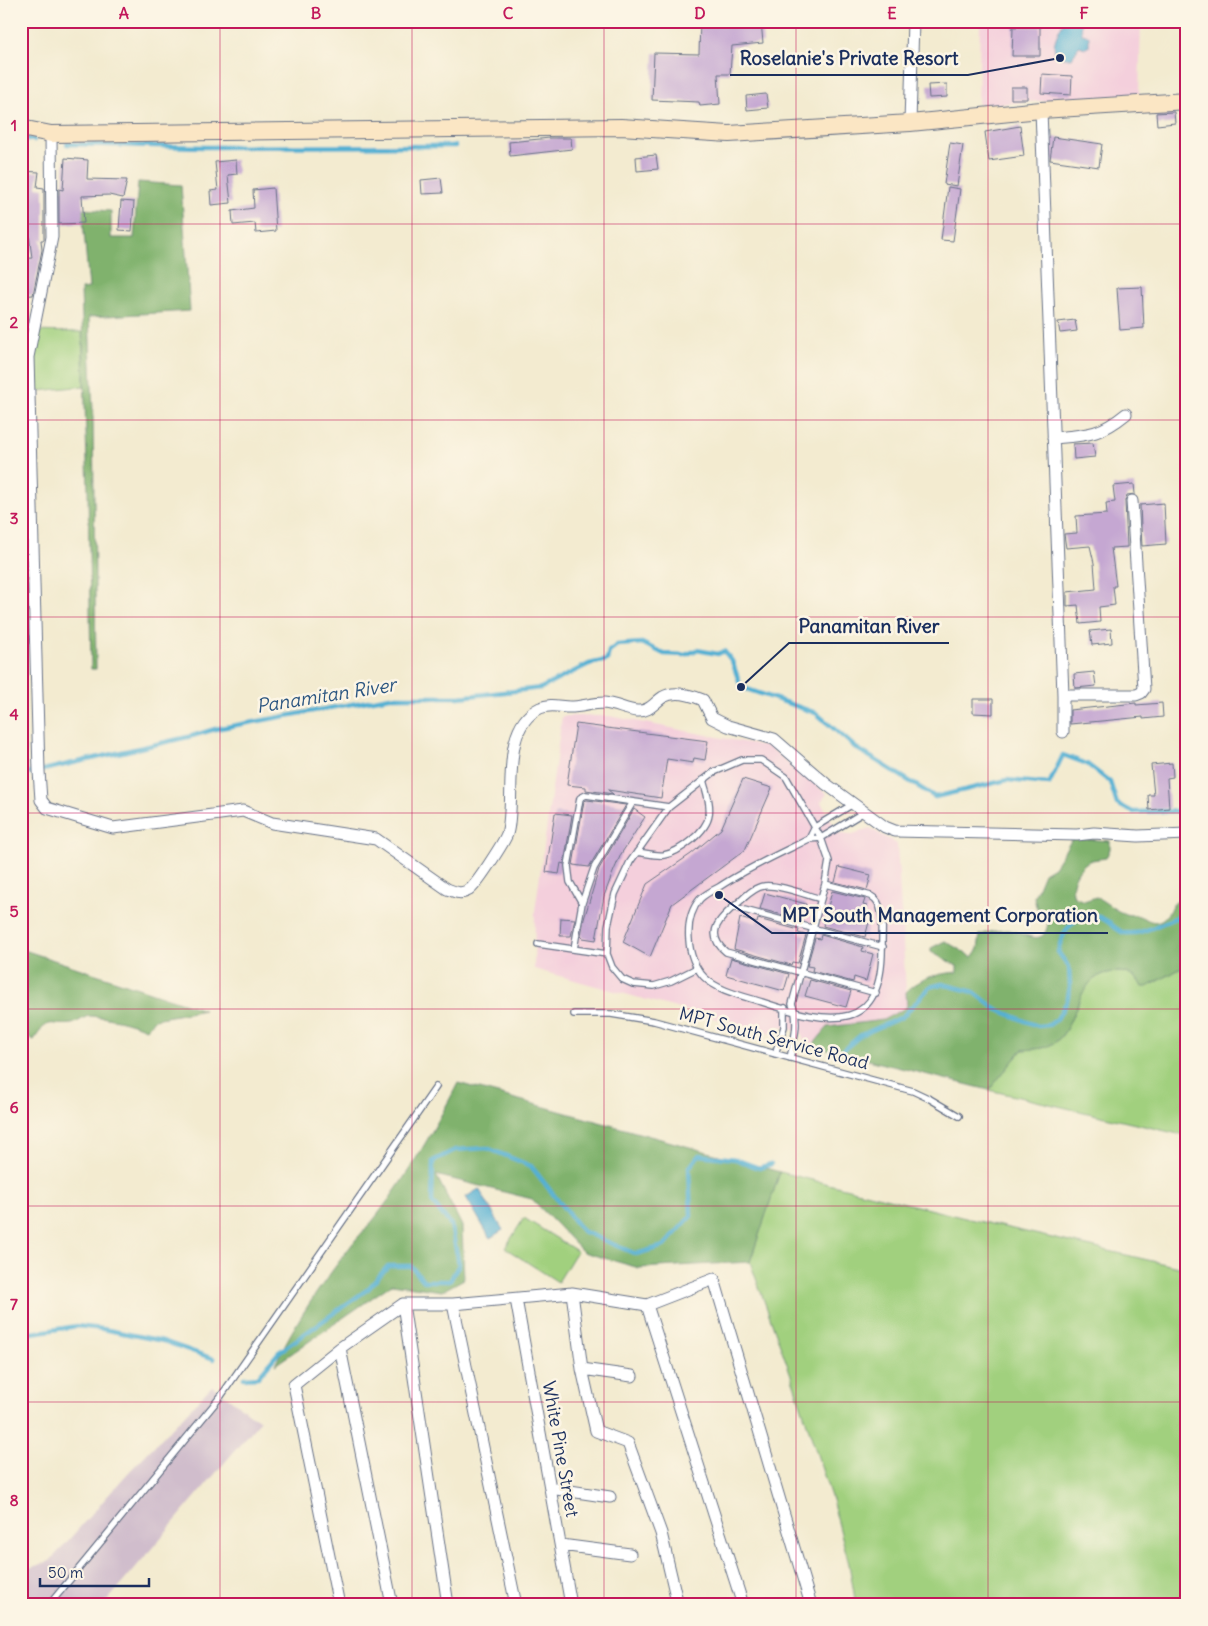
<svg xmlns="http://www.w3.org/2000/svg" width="1208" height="1626" font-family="Delius,sans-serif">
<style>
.built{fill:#f4cfdc}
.industrial{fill:#d0bdcc}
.green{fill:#a1d07e;stroke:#5e806e}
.forest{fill:#80b26d;stroke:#4e7066}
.water{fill:#55b0d3;stroke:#387098}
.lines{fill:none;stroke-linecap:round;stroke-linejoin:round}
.stream{stroke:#55b0d3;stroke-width:4.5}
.building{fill:#c5a7d2}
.lane-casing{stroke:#677186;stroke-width:8}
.street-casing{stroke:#677186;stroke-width:13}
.secondary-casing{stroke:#677186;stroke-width:18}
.lane{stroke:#fff;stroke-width:5.5}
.street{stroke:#fff;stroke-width:11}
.secondary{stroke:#fbe6c4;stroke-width:16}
.grid{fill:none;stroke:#c2185b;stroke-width:1;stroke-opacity:0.55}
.labels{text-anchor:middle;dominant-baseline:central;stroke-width:5;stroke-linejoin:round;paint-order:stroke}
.street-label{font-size:18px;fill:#1b2f5e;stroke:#fcf5e5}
.water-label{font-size:19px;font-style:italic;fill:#2c5681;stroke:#fcf5e5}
.leader{fill:none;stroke:#1b2f5e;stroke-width:2}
.callout-dot{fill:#1b2f5e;stroke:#fcf5e5;stroke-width:2}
.callout-label{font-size:19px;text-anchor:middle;font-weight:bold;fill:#1b2f5e;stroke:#fcf5e5;stroke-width:5;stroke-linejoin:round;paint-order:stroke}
.neatline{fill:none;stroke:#c2185b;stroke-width:2}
.grid-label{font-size:16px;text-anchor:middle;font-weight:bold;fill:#c2185b}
</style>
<rect width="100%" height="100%" fill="#fcf5e5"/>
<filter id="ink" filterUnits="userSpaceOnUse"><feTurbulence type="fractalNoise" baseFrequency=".02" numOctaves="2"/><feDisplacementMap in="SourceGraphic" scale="10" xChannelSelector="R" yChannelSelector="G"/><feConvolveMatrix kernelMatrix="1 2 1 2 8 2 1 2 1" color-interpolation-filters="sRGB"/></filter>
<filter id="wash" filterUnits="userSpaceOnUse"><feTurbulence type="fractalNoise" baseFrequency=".0096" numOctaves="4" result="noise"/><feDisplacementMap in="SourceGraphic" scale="20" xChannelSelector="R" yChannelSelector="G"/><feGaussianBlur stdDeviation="1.12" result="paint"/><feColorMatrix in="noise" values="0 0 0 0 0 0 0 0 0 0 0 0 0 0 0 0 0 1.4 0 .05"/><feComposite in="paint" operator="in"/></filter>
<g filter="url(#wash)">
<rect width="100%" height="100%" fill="#f3ebd0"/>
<!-- built -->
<path class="built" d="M 980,21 L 1141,21 L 1139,95 L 978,105 Z
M 562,716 L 609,716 L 769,747 L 827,794 L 821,802 L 838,833 L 850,835 L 870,828 L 897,844 L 907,1007 L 884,1020 L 828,1027 L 812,1046 L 804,1044 L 802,1033 L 784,1027 L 778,1026 L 771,1034 L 534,969 L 535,911 Z"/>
<!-- industrial -->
<path class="industrial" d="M 212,1386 L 260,1421 L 108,1600 L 95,1605 L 21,1605 L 21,1571 L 50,1561 L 127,1474 Z"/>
<!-- green -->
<path class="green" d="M 21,331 L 82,332 L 84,386 L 21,393 Z
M 1187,965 L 1187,1136 L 989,1090 L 1022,1050 C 1035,1049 1048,1049 1058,1040 C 1080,1018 1076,971 1118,972 C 1129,972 1137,976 1142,987 L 1153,984 Z
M 780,1172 L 965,1218 L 1187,1269 L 1187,1605 L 856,1605 L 849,1564 L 833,1503 L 791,1375 L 750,1262 Z
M 524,1218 L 577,1251 L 558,1282 L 505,1248 Z"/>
<!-- forest -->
<path class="forest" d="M 138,182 L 181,185 L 190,311 L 89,317 L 93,411 L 96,669 L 91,669 L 88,491 L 81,289 L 89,288 L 82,209 L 111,211 L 111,238 L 134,238 Z
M 1073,838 L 1110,841 L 1110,849 L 1106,858 C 1101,859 1094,859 1089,861 C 1077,868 1069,884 1074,897 L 1084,901 L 1096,897 C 1106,902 1114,910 1123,913 C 1128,916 1134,914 1139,916 C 1147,919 1155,926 1164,918 C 1173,909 1170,900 1187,899 L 1187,965 L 1147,987 L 1142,987 C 1137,976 1129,972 1118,972 C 1076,971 1080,1018 1058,1040 C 1048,1049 1035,1049 1022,1050 L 989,1090 L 812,1046 L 828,1027 L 883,1020 L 907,1007 L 906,992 C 923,976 934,975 957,972 L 957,966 L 931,952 L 931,948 L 945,941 L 972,957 L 978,949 L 980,935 C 988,932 998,930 1007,930 C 1022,930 1044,951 1048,923 L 1036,906 L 1034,897 L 1044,873 L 1054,867 Z
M 21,949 L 204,1010 L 155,1019 L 146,1029 C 130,1022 108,1017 90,1016 C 84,1016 78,1023 72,1024 C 49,1027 50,1015 34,1040 L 21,1034 Z
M 458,1083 L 780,1172 L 750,1262 L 639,1268 L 583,1252 L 532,1199 L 436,1175 L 462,1226 L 464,1279 L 442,1291 L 392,1284 L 275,1365 C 294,1322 324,1281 353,1243 C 361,1233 371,1224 378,1214 C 409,1174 435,1128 458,1083 Z"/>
<!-- water -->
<path class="water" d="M 1064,21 L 1081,21 L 1082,34 L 1089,36 L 1089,46 L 1086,48 L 1079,46 L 1072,58 L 1059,57 C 1048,48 1059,31 1064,21 Z
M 479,1189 L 503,1230 L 490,1238 L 466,1197 Z"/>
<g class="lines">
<!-- stream -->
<path class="stream" d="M 21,138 L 34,140
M 67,144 L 205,147 L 455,146
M 21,775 L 192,736 L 215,729 L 390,697 L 459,697 L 541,688 L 589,664 L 607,660 L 609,651 L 617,645 L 642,643 L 664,654 L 685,655 L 697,650 L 718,654 L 724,651 L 732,661 L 741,687 L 816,713 L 856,748 L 935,797 L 1007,780 L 1049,784 L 1063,755 L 1087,764 L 1110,782 L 1117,804 L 1133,812 L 1187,811
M 842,1051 L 861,1035 L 902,1017 L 930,987 L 942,984 L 974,992 L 996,1009 L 1025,1021 L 1038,1026 L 1049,1025 L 1057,1019 L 1067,1001 L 1070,987 L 1069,967 L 1058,952 C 1062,930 1080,905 1105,920 C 1112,924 1117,931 1125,933 C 1145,936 1168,918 1187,914
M 21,1329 L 32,1333 L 77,1326 L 103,1329 L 163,1341 L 214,1359
M 244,1378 L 258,1377 L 279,1352 L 368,1289 L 388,1266 L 411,1266 L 424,1281 L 450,1281 L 459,1264 L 451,1225 L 432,1202 L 433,1161 L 455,1150 L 487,1148 L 531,1166 L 582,1231 L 636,1254 L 664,1246 L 691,1216 L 689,1168 L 699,1155 L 735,1159 L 759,1168 L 771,1164"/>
</g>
<g id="blocks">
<!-- building -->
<path class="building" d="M 700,21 L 761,21 L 763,43 L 732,46 L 730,74 L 718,74 L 720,104 L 700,106 L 699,102 L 652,100 L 654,53 L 699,54 Z
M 1013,27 L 1040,27 L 1040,56 L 1012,56 Z
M 1042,74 L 1072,76 L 1071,95 L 1041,93 Z
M 947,84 L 947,97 L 929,98 L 928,85 Z
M 1011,87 L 1027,87 L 1027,99 L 1011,99 Z
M 766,94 L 768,108 L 747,110 L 746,96 Z
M 1174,112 L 1175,123 L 1157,125 L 1156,113 Z
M 1020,126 L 1024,156 L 989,161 L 985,132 Z
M 1053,137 L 1102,144 L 1099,167 L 1050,160 Z
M 550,138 L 571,138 L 572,149 L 510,156 L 509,142 Z
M 950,143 L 963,145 L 957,186 L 944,184 Z
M 656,155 L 658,169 L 637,171 L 636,157 Z
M 65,158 L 88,160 L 87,179 L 127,180 L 123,198 L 109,195 L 82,196 L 84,223 L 59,224 L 59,189 L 63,190 Z
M 236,160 L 237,174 L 228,175 L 231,203 L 211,205 L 210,191 L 218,190 L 215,162 Z
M 21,171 L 39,172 L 37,187 L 44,188 L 44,240 L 41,240 L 42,250 L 33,295 L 21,296 L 21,282 L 24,281 L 22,259 L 32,258 L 27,218 L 21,218 Z
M 441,178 L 443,193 L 422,194 L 421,180 Z
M 948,187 L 960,189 L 953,241 L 941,240 Z
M 273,188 L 276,231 L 256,233 L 255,223 L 233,225 L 232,211 L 254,208 L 253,190 Z
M 121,201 L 134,202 L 132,231 L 119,230 Z
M 1142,287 L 1144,328 L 1120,330 L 1117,288 Z
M 1075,320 L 1077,331 L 1060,333 L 1058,322 Z
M 1093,443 L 1095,457 L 1074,459 L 1073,444 Z
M 1134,484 L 1135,494 L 1127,495 L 1125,501 L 1127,547 L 1111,548 L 1116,586 L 1113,586 L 1115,605 L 1099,607 L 1100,622 L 1080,624 L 1078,605 L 1067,606 L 1067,592 L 1096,589 L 1094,563 L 1090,546 L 1066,548 L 1064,534 L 1077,533 L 1076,516 L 1107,514 L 1106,503 L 1115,502 L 1113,486 Z
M 1164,503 L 1166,544 L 1142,546 L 1140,505 Z
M 1111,629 L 1112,643 L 1092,645 L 1090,631 Z
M 1094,672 L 1096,686 L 1075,688 L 1074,674 Z
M 973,699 L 993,699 L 993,714 L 973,713 Z
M 1136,703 L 1136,705 L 1162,703 L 1163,717 L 1143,719 L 1143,717 L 1070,724 L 1070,710 Z
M 576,724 L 708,741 L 705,760 L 694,758 L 693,763 L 667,759 L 661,798 L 608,790 L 613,794 L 586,790 L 586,787 L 567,785 Z
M 1172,763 L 1173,777 L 1167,778 L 1169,808 L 1149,810 L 1148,795 L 1154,795 L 1151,765 Z
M 743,779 L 772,788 L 745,850 L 672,904 L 650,957 L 623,942 L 647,884 L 691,854 L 721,829 Z
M 587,800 L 626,805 L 589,867 L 573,865 L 584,801 Z
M 634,809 L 645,817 L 621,854 L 612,875 L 604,896 L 596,940 L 583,938 L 581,936 L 584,919 L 599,869 Z
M 555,813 L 572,815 L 564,864 L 561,863 L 559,874 L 546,872 Z
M 839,867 L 871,875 L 867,890 L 835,882 Z
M 832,891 L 865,899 L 863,905 L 867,906 L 863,920 L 869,922 L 865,937 L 823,926 Z
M 765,893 L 806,904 L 802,920 L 760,909 Z
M 561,918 L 575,919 L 571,936 L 560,936 Z
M 740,918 L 757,923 L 758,919 L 799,930 L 798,933 L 806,935 L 798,963 L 792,962 L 791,965 L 734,949 Z
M 821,935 L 863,947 L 862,951 L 873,954 L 866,981 L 854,977 L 853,982 L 812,971 L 813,967 L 807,966 L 815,938 L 820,939 Z
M 731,958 L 789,974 L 784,991 L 726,975 Z
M 810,980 L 851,991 L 846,1007 L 805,996 Z"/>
</g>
</g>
<g filter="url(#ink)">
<use href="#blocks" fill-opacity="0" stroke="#677186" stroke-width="1"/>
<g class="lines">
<defs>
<path id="lane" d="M 809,839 L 815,827 L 853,804
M 637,852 C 645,853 655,856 664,855 C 680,852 707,831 709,815 C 711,803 706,791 703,780
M 825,884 L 871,896 C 885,903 882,927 882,941 C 885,1035 831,1025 762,1002 C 743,996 718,991 704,977 C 686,958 683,919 700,899 C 705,894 713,890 719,887 C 747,868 779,854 809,839 L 821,838 L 864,812
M 821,899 C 806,895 778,884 764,886 C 754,887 745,897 738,903 C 721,917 703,933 726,952 L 876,993
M 582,903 L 570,882 L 568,866 L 580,798 L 586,795 L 669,807
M 733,907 L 883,947
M 538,944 L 607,954
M 574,949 L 582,903 L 594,868 L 633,802
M 697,968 L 671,981 L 654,986 L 633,984 L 622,979 L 612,967 L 607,954 L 608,926 L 615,894 L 630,862 L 669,807 L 714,772 L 742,760 L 761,760 L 786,777 L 821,838 L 829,861 L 825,884 L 792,1004 C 800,1021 794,1040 790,1058
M 574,1014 L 611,1014 L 654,1021 L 913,1091 L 930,1099 L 959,1116
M 775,1054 L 784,1027 L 784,1009 L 785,1008
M 49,1605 L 221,1396 L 436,1087"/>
<path id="street" d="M 1041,110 L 1063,695 L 1136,695 L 1141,693 L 1144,689 L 1132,501
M 910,123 L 913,21
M 51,134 L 52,237 L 28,357 L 39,771 L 41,800 L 47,808 L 113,828 L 243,811 L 272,823 L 376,839 L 447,889 C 455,892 461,895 469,890 C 476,886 504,842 507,834 C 517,800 498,728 540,708 C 551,703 559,707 570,707 C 581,707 592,703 604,703 C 616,704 626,710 637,711 C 649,712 654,703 663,697 C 675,690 691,695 703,700 L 712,718 L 728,726 L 774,739 L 826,784 L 885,827 L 895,831 L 1077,835 L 1094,833 L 1138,836 L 1187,834
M 1053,438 C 1087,435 1099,436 1126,414
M 1063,732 L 1063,695
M 572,1293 L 582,1369 L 596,1431 L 628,1443 L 661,1533 L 678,1605
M 516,1299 L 571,1605
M 403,1304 L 448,1605
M 453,1304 L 516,1605
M 647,1305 L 743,1605
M 340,1348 L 392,1605
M 582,1369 L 632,1376
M 550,1488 L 610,1497
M 561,1545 L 630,1554
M 339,1605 L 294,1385 L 340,1348 L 403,1304 L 453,1304 L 572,1293 L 647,1305 L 714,1279 L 811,1605"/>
<path id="secondary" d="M 21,128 L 51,134 L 621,127 L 729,134 L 910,123 L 1041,110 L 1187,101"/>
</defs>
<!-- lane casing -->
<use href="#lane" class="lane-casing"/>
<!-- street casing -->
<use href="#street" class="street-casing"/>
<!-- secondary casing -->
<use href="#secondary" class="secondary-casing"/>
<!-- lane -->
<use href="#lane" class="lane"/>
<!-- street -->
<use href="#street" class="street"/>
<!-- secondary -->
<use href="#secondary" class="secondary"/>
</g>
</g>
<!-- grid -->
<path class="grid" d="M 220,21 L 220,1605M 412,21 L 412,1605M 604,21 L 604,1605M 796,21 L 796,1605M 988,21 L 988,1605M 21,224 L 1187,224M 21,420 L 1187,420M 21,617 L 1187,617M 21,813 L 1187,813M 21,1009 L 1187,1009M 21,1206 L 1187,1206M 21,1402 L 1187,1402"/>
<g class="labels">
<!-- street labels -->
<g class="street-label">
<text transform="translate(774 1038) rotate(15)">MPT South Service Road</text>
<text transform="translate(561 1449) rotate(80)">White Pine Street</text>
</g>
<!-- water labels -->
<g class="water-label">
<text transform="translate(326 695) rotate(-9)">Panamitan River</text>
</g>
</g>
<!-- callouts -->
<path class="leader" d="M1060 58L968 75H730M741 687L789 643H949M719 895L772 933H1108"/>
<g class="callout-dot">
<circle cx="1060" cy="58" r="5"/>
<circle cx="741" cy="687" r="5"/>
<circle cx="719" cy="895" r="5"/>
</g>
<g class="callout-label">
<text x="849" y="65">Roselanie's Private Resort</text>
<text x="869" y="633">Panamitan River</text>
<text x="940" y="922">MPT South Management Corporation</text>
</g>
<!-- margin -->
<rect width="1208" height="1626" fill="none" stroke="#fcf5e5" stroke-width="55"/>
<!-- scale -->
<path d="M40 1578v8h109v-8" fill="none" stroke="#1b2f5e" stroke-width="2.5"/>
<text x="48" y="1578" font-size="15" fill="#1b2f5e" stroke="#fcf5e5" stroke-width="4" paint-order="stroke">50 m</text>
<rect x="28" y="28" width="1152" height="1570" class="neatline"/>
<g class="grid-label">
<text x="124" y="19">A</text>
<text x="316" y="19">B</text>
<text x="508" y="19">C</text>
<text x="700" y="19">D</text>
<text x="892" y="19">E</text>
<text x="1084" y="19">F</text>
<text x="14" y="131">1</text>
<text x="14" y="328">2</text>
<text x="14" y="524">3</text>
<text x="14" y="720">4</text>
<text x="14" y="917">5</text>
<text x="14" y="1113">6</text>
<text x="14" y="1310">7</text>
<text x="14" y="1506">8</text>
</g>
</svg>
